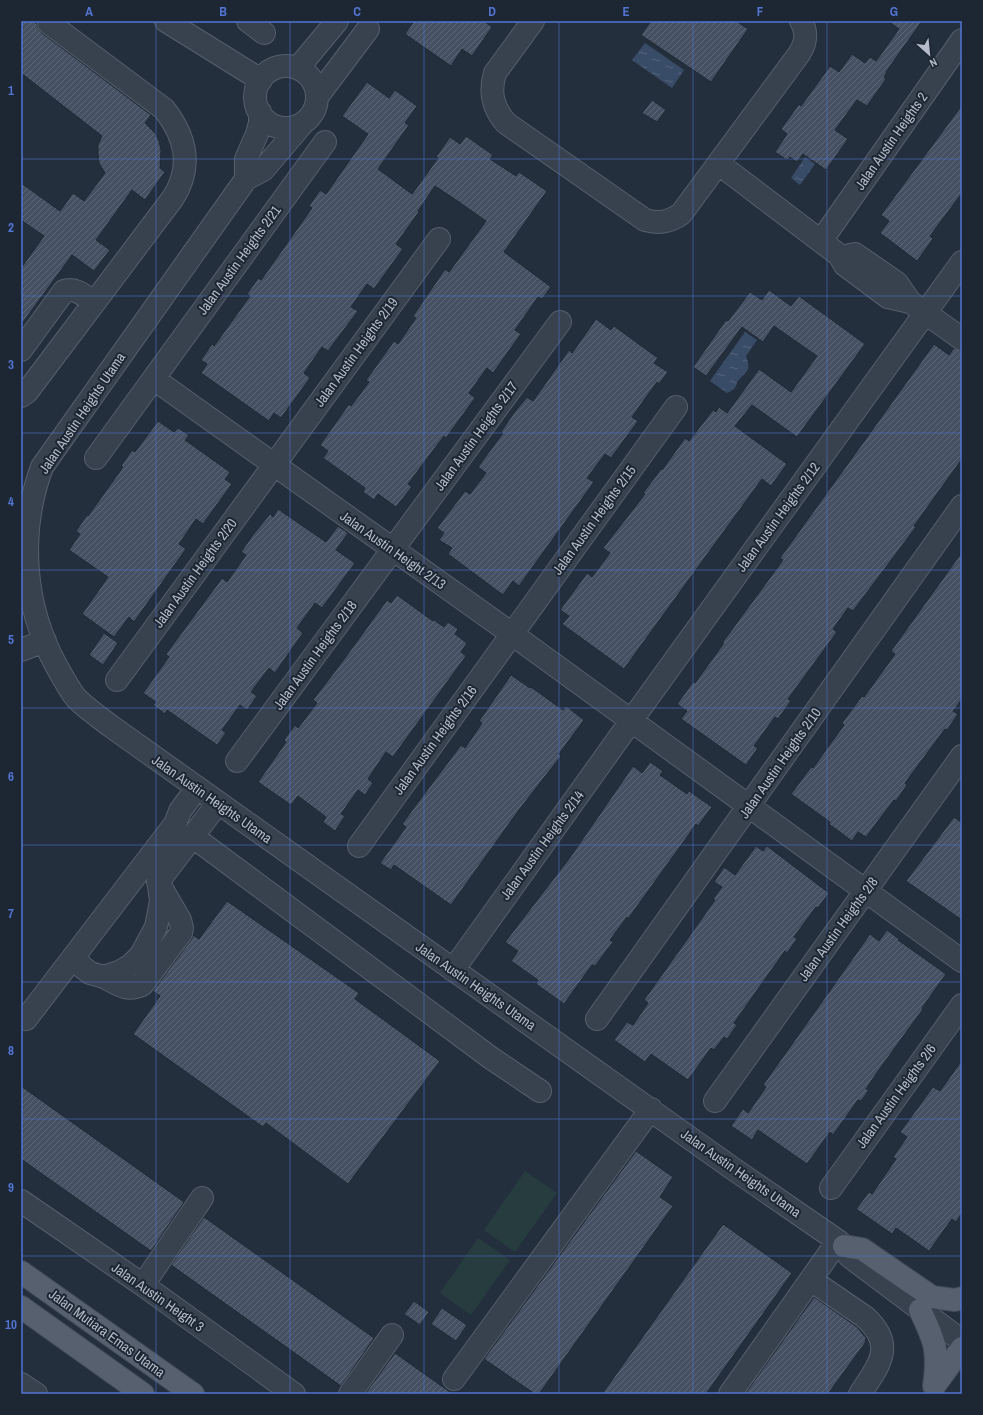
<svg xmlns="http://www.w3.org/2000/svg" width="983" height="1415" font-family="'Archivo Narrow',sans-serif">
<style>
.grass{fill:#263c3f}
.water{fill:url(#water-ripples)}
.building{fill:url(#building-hatch);stroke:#1f2835}
.lines{fill:none;stroke-linecap:round;stroke-linejoin:round}
.minor-casing{stroke:#565f6c;stroke-width:24}
.major-casing{stroke:#414a57;stroke-width:24}
.minor{stroke:#38414e;stroke-width:22}
.major{stroke:#56606e;stroke-width:22}
.grid{fill:none;stroke:#5274d3;stroke-width:1;stroke-opacity:0.55}
.labels{text-anchor:middle;dominant-baseline:central;stroke-width:4;stroke-linejoin:round;paint-order:stroke}
.street-label{font-size:14px;fill:#b4bcc9;stroke:#1d2633}
.neatline{fill:none;stroke:#5274d3;stroke-width:1.5}
.grid-label{font-size:13px;text-anchor:middle;font-weight:bold;fill:#5274d3}
</style>
<defs>
<pattern id="water-ripples" width="26" height="14" patternUnits="userSpaceOnUse"><rect width="26" height="14" fill="#394c67"/><path d="M2 4q2-2 4 0t4 0M15 11q2-2 4 0t4 0" fill="none" stroke="#53647b"/></pattern>
<pattern id="building-hatch" width="6" height="6" patternUnits="userSpaceOnUse"><rect width="6" height="6" fill="#455162"/><path d="M-1 1l2-2M0 6l6-6M5 7l2-2" fill="none" stroke="#5d6877"/></pattern>
</defs>
<rect width="100%" height="100%" fill="#242f3e"/>
<!-- grass -->
<path class="grass" d="M 525,1171 L 557,1193 L 515,1252 L 484,1230 Z
M 478,1238 L 510,1260 L 471,1315 L 440,1293 Z"/>
<!-- water -->
<path class="water" d="M 645,43 L 684,70 L 672,88 L 632,60 Z
M 805,157 L 815,164 L 800,185 L 791,178 Z
M 745,332 L 757,340 L 746,356 C 752,372 746,371 737,382 C 736,388 734,390 727,393 L 710,381 Z"/>
<!-- building -->
<path class="building" d="M 21,21 L 33,21 L 37,24 L 38,28 L 42,33 L 151,115 L 145,123 L 155,133 L 159,141 L 161,150 L 160,168 L 165,172 L 145,200 L 132,190 L 96,240 L 110,250 L 94,271 L 72,255 L 21,325 L 21,268 L 44,236 L 21,220 L 21,183 L 60,211 L 73,193 L 84,201 L 105,173 L 99,163 L 98,154 L 98,145 L 102,136 L 21,73 Z
M 414,21 L 484,21 L 492,27 L 472,56 L 462,49 L 451,66 L 405,34 Z
M 651,21 L 736,21 L 748,29 L 711,82 L 641,35 Z
M 888,21 L 922,21 L 886,72 L 887,72 L 884,77 L 886,79 L 867,106 L 857,100 L 835,130 L 848,139 L 826,170 L 803,154 L 797,162 L 790,157 L 787,160 L 775,152 L 787,134 L 781,129 L 799,104 L 801,106 L 830,66 L 839,72 L 852,54 L 865,63 L 870,57 L 876,61 L 899,29 Z
M 367,82 L 389,98 L 395,90 L 417,106 L 405,123 L 409,125 L 378,169 L 412,194 L 438,158 L 436,157 L 450,137 L 460,144 L 466,136 L 493,155 L 490,159 L 516,176 L 519,172 L 547,191 L 504,252 L 551,287 L 542,299 L 538,297 L 515,330 L 521,334 L 493,373 L 487,368 L 469,393 L 475,398 L 446,438 L 444,436 L 408,484 L 412,487 L 396,507 L 378,494 L 374,500 L 363,492 L 365,488 L 323,458 L 328,451 L 320,445 L 349,404 L 351,406 L 369,382 L 366,380 L 394,341 L 398,344 L 416,318 L 413,316 L 445,269 L 449,272 L 486,221 L 459,202 L 435,186 L 418,211 L 419,212 L 396,244 L 403,249 L 374,289 L 367,284 L 351,307 L 358,311 L 328,351 L 322,347 L 304,373 L 310,378 L 281,418 L 274,413 L 269,421 L 201,373 L 207,364 L 201,360 L 212,344 L 214,346 L 250,296 L 247,294 L 258,278 L 261,280 L 312,208 L 309,206 L 320,190 L 326,194 L 368,134 L 342,116 Z
M 652,100 L 666,110 L 657,122 L 642,113 Z
M 962,105 L 962,193 L 930,236 L 933,239 L 917,261 L 880,233 L 889,221 L 881,215 Z
M 769,290 L 791,306 L 799,296 L 865,344 L 797,437 L 752,405 L 735,426 L 787,464 L 771,486 L 762,479 L 624,669 L 562,624 L 569,616 L 560,610 L 587,573 L 592,577 L 610,553 L 603,548 L 645,494 L 643,493 L 661,469 L 662,470 L 685,438 L 689,441 L 713,410 L 716,412 L 719,407 L 727,413 L 759,369 L 791,392 L 817,356 L 774,326 L 763,342 L 742,327 L 706,376 L 693,367 L 726,320 L 728,321 L 750,292 L 762,300 Z
M 596,319 L 611,330 L 614,326 L 658,358 L 654,363 L 668,372 L 659,384 L 657,382 L 632,417 L 638,421 L 611,458 L 605,454 L 587,478 L 594,482 L 519,586 L 513,581 L 503,595 L 448,554 L 452,548 L 439,540 L 444,533 L 437,528 L 465,491 L 470,494 L 486,473 L 478,467 L 503,433 L 501,432 L 513,414 L 527,397 L 533,401 L 569,350 L 572,353 Z
M 934,344 L 949,355 L 954,348 L 962,351 L 962,459 L 914,526 L 916,527 L 853,611 L 848,608 L 833,629 L 837,632 L 788,699 L 791,701 L 778,719 L 775,717 L 754,746 L 758,748 L 746,765 L 681,719 L 687,711 L 677,704 L 693,682 L 695,683 L 724,643 L 722,643 L 783,560 L 780,558 Z
M 158,421 L 174,432 L 178,428 L 189,435 L 185,440 L 230,472 L 225,479 L 232,484 L 203,524 L 196,519 L 179,544 L 186,549 L 134,622 L 129,617 L 114,637 L 82,614 L 108,577 L 69,550 L 80,534 L 76,531 L 87,515 L 88,516 L 123,467 L 121,466 L 132,450 L 135,452 Z
M 278,509 L 326,542 L 338,526 L 348,533 L 336,550 L 355,563 L 322,608 L 315,603 L 297,628 L 303,633 L 275,673 L 269,668 L 251,692 L 257,696 L 247,710 L 240,705 L 222,730 L 226,733 L 217,745 L 167,710 L 165,714 L 153,705 L 156,702 L 143,693 L 169,657 L 166,654 L 222,578 L 227,582 L 246,555 L 241,552 L 252,536 L 270,514 L 273,517 Z
M 962,552 L 962,699 L 953,711 L 958,714 L 947,730 L 945,729 L 905,783 L 907,785 L 896,801 L 894,800 L 866,837 L 858,832 L 852,841 L 829,824 L 830,822 L 791,794 L 811,767 L 813,768 L 844,725 L 842,723 L 862,696 L 864,697 L 895,654 L 891,651 Z
M 397,595 L 433,621 L 434,620 L 444,627 L 448,622 L 458,629 L 455,634 L 467,643 L 461,652 L 466,656 L 393,757 L 386,752 L 368,779 L 373,783 L 365,795 L 358,790 L 341,814 L 345,816 L 335,831 L 323,822 L 326,817 L 298,796 L 291,805 L 258,782 L 286,742 L 284,740 L 295,725 L 298,728 L 317,703 L 313,700 L 342,662 L 387,600 L 391,603 Z
M 104,633 L 118,643 L 103,665 L 89,655 Z
M 511,675 L 530,688 L 531,687 L 563,710 L 566,706 L 584,720 L 559,754 L 561,756 L 519,810 L 451,905 L 394,865 L 391,870 L 380,863 L 406,827 L 402,824 L 419,801 L 461,745 L 465,748 L 482,723 L 479,721 Z
M 650,762 L 663,771 L 660,775 L 687,794 L 689,791 L 712,807 L 698,826 L 696,824 L 687,837 L 628,919 L 627,917 L 610,940 L 613,942 L 595,966 L 592,965 L 564,1004 L 536,984 L 538,980 L 511,961 L 518,951 L 505,942 L 571,856 L 633,766 L 642,773 Z
M 954,817 L 962,823 L 962,920 L 906,881 Z
M 756,846 L 763,851 L 767,846 L 829,893 L 818,908 L 816,907 L 794,937 L 797,939 L 787,953 L 785,951 L 758,989 L 734,1023 L 737,1025 L 727,1039 L 724,1037 L 714,1050 L 711,1048 L 688,1080 L 651,1054 L 645,1062 L 614,1040 L 627,1022 L 633,1025 L 648,1003 L 644,1000 L 715,900 L 713,899 L 722,887 L 714,882 L 724,867 L 735,875 Z
M 227,901 L 359,993 L 355,999 L 440,1061 L 348,1184 L 266,1123 L 263,1127 L 133,1034 L 160,996 L 153,991 L 191,940 L 193,935 L 199,939 Z
M 887,930 L 899,939 L 898,940 L 946,974 L 922,1008 L 923,1009 L 876,1074 L 866,1089 L 869,1090 L 861,1101 L 858,1100 L 833,1135 L 830,1132 L 807,1164 L 758,1130 L 752,1140 L 731,1126 L 743,1109 L 748,1113 L 766,1087 L 763,1085 L 870,934 L 879,941 Z
M 962,1060 L 962,1213 L 956,1222 L 952,1219 L 929,1251 L 896,1228 L 892,1234 L 856,1209 L 869,1192 L 872,1194 L 896,1159 L 893,1157 L 907,1137 L 900,1132 L 933,1087 L 940,1091 Z
M 21,1086 L 184,1202 L 151,1251 L 21,1159 Z
M 636,1151 L 673,1177 L 660,1197 L 673,1206 L 539,1394 L 535,1394 L 484,1359 Z
M 204,1217 L 374,1338 L 341,1386 L 171,1265 Z
M 723,1224 L 792,1273 L 706,1394 L 602,1394 Z
M 814,1297 L 857,1327 L 866,1338 L 865,1343 L 828,1394 L 745,1394 Z
M 414,1301 L 429,1312 L 420,1325 L 404,1314 Z
M 442,1308 L 467,1325 L 456,1341 L 431,1324 Z
M 395,1353 L 423,1373 L 453,1394 L 365,1394 Z"/>
<g class="lines">
<defs>
<path id="minor" d="M 166,21 L 261,80
M 248,21 L 264,33
M 533,21 L 495,73 C 489,93 493,108 506,123 L 645,220 C 659,224 669,222 681,214 L 799,54 C 806,43 808,33 801,21
M255 97a31 31 0 1 1 62 0a31 31 0 1 1-62 0Z
M 298,68 L 337,21
M 317,97 L 368,29
M 303,123 L 263,170 L 246,179 L 42,467 C 18,532 23,606 57,667 C 63,678 69,689 76,698 C 87,709 100,718 112,727 L 732,1168 L 838,1241 L 844,1246 L 849,1256 L 962,1341
M 719,164 L 839,255 L 845,265 L 888,297 L 910,302
M 246,179 L 246,159 L 257,134 L 260,123 L 260,112
M 821,241 L 962,40
M 850,255 L 855,254 L 897,283 L 910,302 L 962,339
M 21,350 L 64,291 C 76,287 85,296 94,303
M 154,379 L 512,634 L 962,961
M 21,396 L 27,392 L 173,198 C 193,166 186,137 164,109 L 49,23
M 96,458 L 325,142
M 21,650 L 45,641
M 117,680 L 439,239
M 237,761 L 560,322
M 192,836 L 491,1058 L 540,1091
M 359,846 L 676,407
M 75,955 L 81,966 L 90,973 L 104,977 L 119,972 L 131,965 L 141,955 L 156,927 L 161,901 L 159,885
M 453,970 L 631,721 L 962,262
M 104,977 C 118,984 126,992 142,985 L 181,933 L 182,928 L 180,920 L 158,882 L 218,803
M 26,1019 L 175,824 L 180,811 L 197,788
M 597,1019 L 962,506
M 715,1101 L 962,756
M 831,1188 L 962,1005
M 21,1201 L 143,1285 L 294,1394
M 811,1280 L 865,1317 C 897,1346 878,1366 860,1394
M 143,1285 L 202,1198
M 454,1379 L 651,1109
M 21,1384 L 36,1394
M 350,1394 L 392,1335
M 730,1394 L 838,1241"/>
<path id="major" d="M 844,1246 L 862,1249 L 932,1297 L 955,1300 L 962,1298
M 21,1272 L 193,1394
M 21,1307 L 143,1394
M 920,1310 C 935,1341 939,1351 934,1386
M 935,1385 L 962,1348"/>
</defs>
<!-- minor casing -->
<use href="#minor" class="minor-casing"/>
<!-- major casing -->
<use href="#major" class="major-casing"/>
<!-- minor -->
<use href="#minor" class="minor"/>
<!-- major -->
<use href="#major" class="major"/>
</g>
<!-- grid -->
<path class="grid" d="M 156,21 L 156,1394M 290,21 L 290,1394M 424,21 L 424,1394M 559,21 L 559,1394M 693,21 L 693,1394M 827,21 L 827,1394M 21,159 L 962,159M 21,296 L 962,296M 21,433 L 962,433M 21,570 L 962,570M 21,708 L 962,708M 21,845 L 962,845M 21,982 L 962,982M 21,1119 L 962,1119M 21,1256 L 962,1256"/>
<g class="labels">
<!-- street labels -->
<g class="street-label">
<text transform="translate(891 141) rotate(-55)">Jalan Austin Heights 2</text>
<text transform="translate(239 260) rotate(-54)">Jalan Austin Heights 2/21</text>
<text transform="translate(356 352) rotate(-54)">Jalan Austin Heights 2/19</text>
<text transform="translate(82 413) rotate(-56)">Jalan Austin Heights Utama</text>
<text transform="translate(476 436) rotate(-54)">Jalan Austin Heights 2/17</text>
<text transform="translate(778 517) rotate(-54)">Jalan Austin Heights 2/12</text>
<text transform="translate(594 520) rotate(-54)">Jalan Austin Heights 2/15</text>
<text transform="translate(393 550) rotate(35)">Jalan Austin Height 2/13</text>
<text transform="translate(195 573) rotate(-54)">Jalan Austin Heights 2/20</text>
<text transform="translate(315 655) rotate(-54)">Jalan Austin Heights 2/18</text>
<text transform="translate(435 740) rotate(-54)">Jalan Austin Heights 2/16</text>
<text transform="translate(780 763) rotate(-55)">Jalan Austin Heights 2/10</text>
<text transform="translate(212 799) rotate(35)">Jalan Austin Heights Utama</text>
<text transform="translate(542 845) rotate(-54)">Jalan Austin Heights 2/14</text>
<text transform="translate(838 929) rotate(-54)">Jalan Austin Heights 2/8</text>
<text transform="translate(476 986) rotate(35)">Jalan Austin Heights Utama</text>
<text transform="translate(896 1096) rotate(-54)">Jalan Austin Heights 2/6</text>
<text transform="translate(741 1173) rotate(35)">Jalan Austin Heights Utama</text>
<text transform="translate(158 1297) rotate(35)">Jalan Austin Height 3</text>
<text transform="translate(107 1333) rotate(36)">Jalan Mutiara Emas Utama</text>
</g>
</g>
<!-- border -->
<rect width="983" height="1415" fill="none" stroke="#1d2633" stroke-width="44"/>
<!-- north arrow -->
<g transform="translate(929 54) rotate(153)" stroke="#1d2633" stroke-width="3" paint-order="stroke">
<path d="M0-3L7 15L0 10L-7 15Z" fill="#b4bcc9"/>
<text y="-6" font-size="11" font-weight="bold" text-anchor="middle" fill="#b4bcc9">N</text>
</g>
<rect x="22" y="22" width="939" height="1371" class="neatline"/>
<g class="grid-label">
<text x="89" y="16">A</text>
<text x="223" y="16">B</text>
<text x="357" y="16">C</text>
<text x="492" y="16">D</text>
<text x="626" y="16">E</text>
<text x="760" y="16">F</text>
<text x="894" y="16">G</text>
<text x="11" y="95">1</text>
<text x="11" y="232">2</text>
<text x="11" y="369">3</text>
<text x="11" y="506">4</text>
<text x="11" y="644">5</text>
<text x="11" y="781">6</text>
<text x="11" y="918">7</text>
<text x="11" y="1055">8</text>
<text x="11" y="1192">9</text>
<text x="11" y="1329">10</text>
</g>
</svg>
